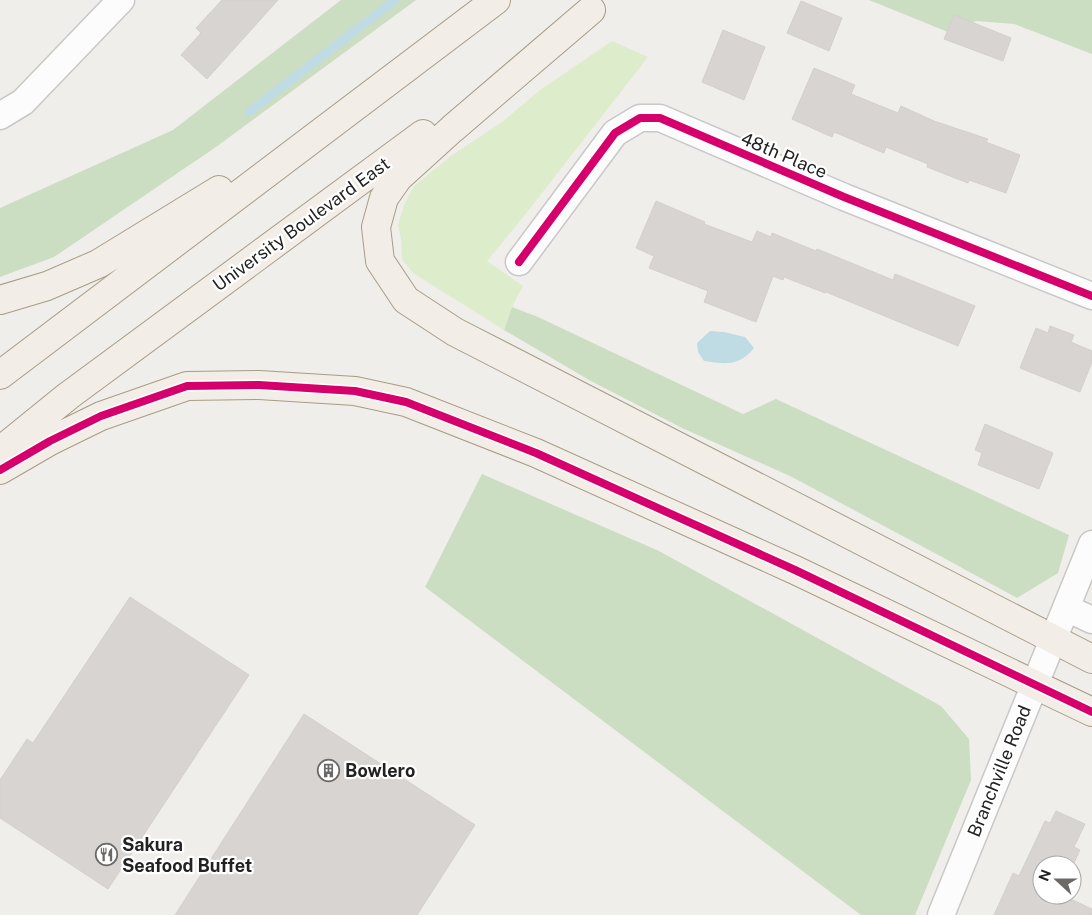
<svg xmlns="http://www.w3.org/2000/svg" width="1092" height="915" font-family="'Public Sans',sans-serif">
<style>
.grass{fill:#ddeccb}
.forest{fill:#cbdec1}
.water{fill:#bfdbe3}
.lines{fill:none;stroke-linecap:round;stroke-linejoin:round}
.stream{stroke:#bfdbe3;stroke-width:9}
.building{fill:#d7d4d2;stroke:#d3d0cc}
.minor-casing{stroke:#c9c8c7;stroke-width:29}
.primary-casing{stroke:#a79c86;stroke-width:30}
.minor{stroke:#fdfcfc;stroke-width:26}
.primary{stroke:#f3ede7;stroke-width:28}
.cycleway-casing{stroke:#fff;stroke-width:11}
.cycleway{stroke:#d6006c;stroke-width:8}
.labels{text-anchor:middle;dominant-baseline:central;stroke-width:4.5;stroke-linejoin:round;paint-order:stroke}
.street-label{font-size:18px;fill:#222;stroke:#fff}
.poi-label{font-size:18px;font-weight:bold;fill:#222;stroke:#fff;text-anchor:start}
</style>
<rect width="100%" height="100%" fill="#f0eeeb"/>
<!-- grass -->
<path class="grass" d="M 612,41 L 648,57 L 528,211 L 487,261 L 523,286 L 512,307 L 504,330 L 413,273 L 402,259 L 401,238 L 398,225 L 404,205 L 414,186 L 451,156 L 502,122 L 540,90 Z"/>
<!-- forest -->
<path class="forest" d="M 341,0 L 416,0 L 216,147 L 54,257 L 0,277 L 0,208 L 173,130 Z
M 869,0 L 1092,0 L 1092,54 L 1014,24 L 976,21 L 948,32 Z
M 512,307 L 538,317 L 743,414 L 776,399 L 1069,535 L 1058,573 L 1017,598 L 944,558 L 790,476 L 682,428 L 589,380 L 504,330 Z
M 482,474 L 659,551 L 941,706 L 969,739 L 971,780 L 915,915 L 861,915 L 425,587 Z"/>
<!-- water -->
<path class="water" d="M 710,331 L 724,332 L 745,337 L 754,348 C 739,367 725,364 704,361 L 698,352 L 697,343 Z"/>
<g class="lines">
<!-- stream -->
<path class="stream" d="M 249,112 L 395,0"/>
</g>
<!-- building -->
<path class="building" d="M 222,0 L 278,0 L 207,79 L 181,55 L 201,33 L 196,28 Z
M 801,1 L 842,18 L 829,51 L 787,33 Z
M 954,15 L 1011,38 L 1003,61 L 944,39 Z
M 723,30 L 765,47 L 744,100 L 702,82 Z
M 814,68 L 855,85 L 851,94 L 898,113 L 901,106 L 934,121 L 988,139 L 986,142 L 1020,155 L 1006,193 L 969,180 L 968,183 L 927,167 L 928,164 L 886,147 L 884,153 L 834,132 L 832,137 L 792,119 Z
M 656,201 L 705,222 L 704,224 L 752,242 L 757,231 L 771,237 L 772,233 L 816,251 L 817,249 L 893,280 L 895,274 L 975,306 L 958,346 L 826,292 L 825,293 L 784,277 L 783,280 L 773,276 L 756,322 L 704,302 L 708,291 L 649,268 L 654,256 L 636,248 Z
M 1050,326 L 1074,335 L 1071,342 L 1092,351 L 1092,362 L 1080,392 L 1020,368 L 1036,328 L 1048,333 Z
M 985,424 L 1053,453 L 1039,489 L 978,465 L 982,453 L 975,450 Z
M 130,597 L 249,675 L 108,889 L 0,818 L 0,780 L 27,739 L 33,743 Z
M 304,714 L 475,825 L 417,915 L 175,915 Z
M 1056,811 L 1085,824 L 1074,847 L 1080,850 L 1072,867 L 1072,865 L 1042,865 L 1042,895 L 1062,895 L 1092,909 L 1092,915 L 994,915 L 1013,873 L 1019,876 L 1045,821 L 1050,823 Z"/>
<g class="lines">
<defs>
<path id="minor" d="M 0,116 L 23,102 L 121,0
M 519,262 L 615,133 L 640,118 L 660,118 L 844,197 L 1092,296
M 1066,608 L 1092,620
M 941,915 L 1092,544"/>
<path id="primary" d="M 591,10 L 452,129 L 398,178 L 384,198 L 376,227 L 380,261 L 406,300 L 455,332 L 1092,659
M 0,300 L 47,286 L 98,264 L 219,190
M 0,375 L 496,0
M 0,451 L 68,396 L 423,134
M 0,470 L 50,441 L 101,416 L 187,386 L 259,385 L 355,391 L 406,402 L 536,453 L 795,570 L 1092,712"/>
</defs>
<!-- minor casing -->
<use href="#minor" class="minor-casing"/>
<!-- primary casing -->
<use href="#primary" class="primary-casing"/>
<!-- minor -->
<use href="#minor" class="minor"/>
<!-- primary -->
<use href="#primary" class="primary"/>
<defs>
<path id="cycleway" d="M 519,262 L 615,133 L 640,118 L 660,118 L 844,197 L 1092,296
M 0,470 L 50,441 L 101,416 L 187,386 L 259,385 L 355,391 L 406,402 L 536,453 L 795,570 L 1092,712"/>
</defs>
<!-- cycleway casing -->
<use href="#cycleway" class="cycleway-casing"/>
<!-- cycleway -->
<use href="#cycleway" class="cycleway"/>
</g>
<!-- icons -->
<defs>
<symbol id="building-ring" viewBox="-11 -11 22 22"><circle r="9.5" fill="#fff" stroke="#6a6968" stroke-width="1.5"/><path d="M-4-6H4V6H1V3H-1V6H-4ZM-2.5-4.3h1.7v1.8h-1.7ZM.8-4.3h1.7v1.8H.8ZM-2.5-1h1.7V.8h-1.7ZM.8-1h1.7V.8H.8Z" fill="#6a6968"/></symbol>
<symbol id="restaurant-ring" viewBox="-11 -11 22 22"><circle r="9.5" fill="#fff" stroke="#6a6968" stroke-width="1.5"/><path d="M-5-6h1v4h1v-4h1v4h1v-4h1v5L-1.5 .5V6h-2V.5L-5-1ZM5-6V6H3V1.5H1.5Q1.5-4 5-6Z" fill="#6a6968"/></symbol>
</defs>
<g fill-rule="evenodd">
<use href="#building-ring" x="316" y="758" width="25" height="25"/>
<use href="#restaurant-ring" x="94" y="842" width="25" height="25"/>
</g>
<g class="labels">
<!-- street labels -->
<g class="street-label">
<text transform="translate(784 155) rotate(23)">48th Place</text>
<text transform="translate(301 224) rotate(-36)">University Boulevard East</text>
<text transform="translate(999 771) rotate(-68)">Branchville Road</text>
</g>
<!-- poi labels -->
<g class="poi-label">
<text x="345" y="770">Bowlero</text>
<text x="122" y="844">Sakura<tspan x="122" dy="21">Seafood Buffet</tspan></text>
</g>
</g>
<!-- north arrow -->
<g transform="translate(1057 880) rotate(291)"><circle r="24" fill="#ffffff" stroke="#a7a7a7"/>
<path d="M0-4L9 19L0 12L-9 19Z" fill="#6a6968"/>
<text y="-8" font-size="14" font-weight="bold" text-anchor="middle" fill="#222222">N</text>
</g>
</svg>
